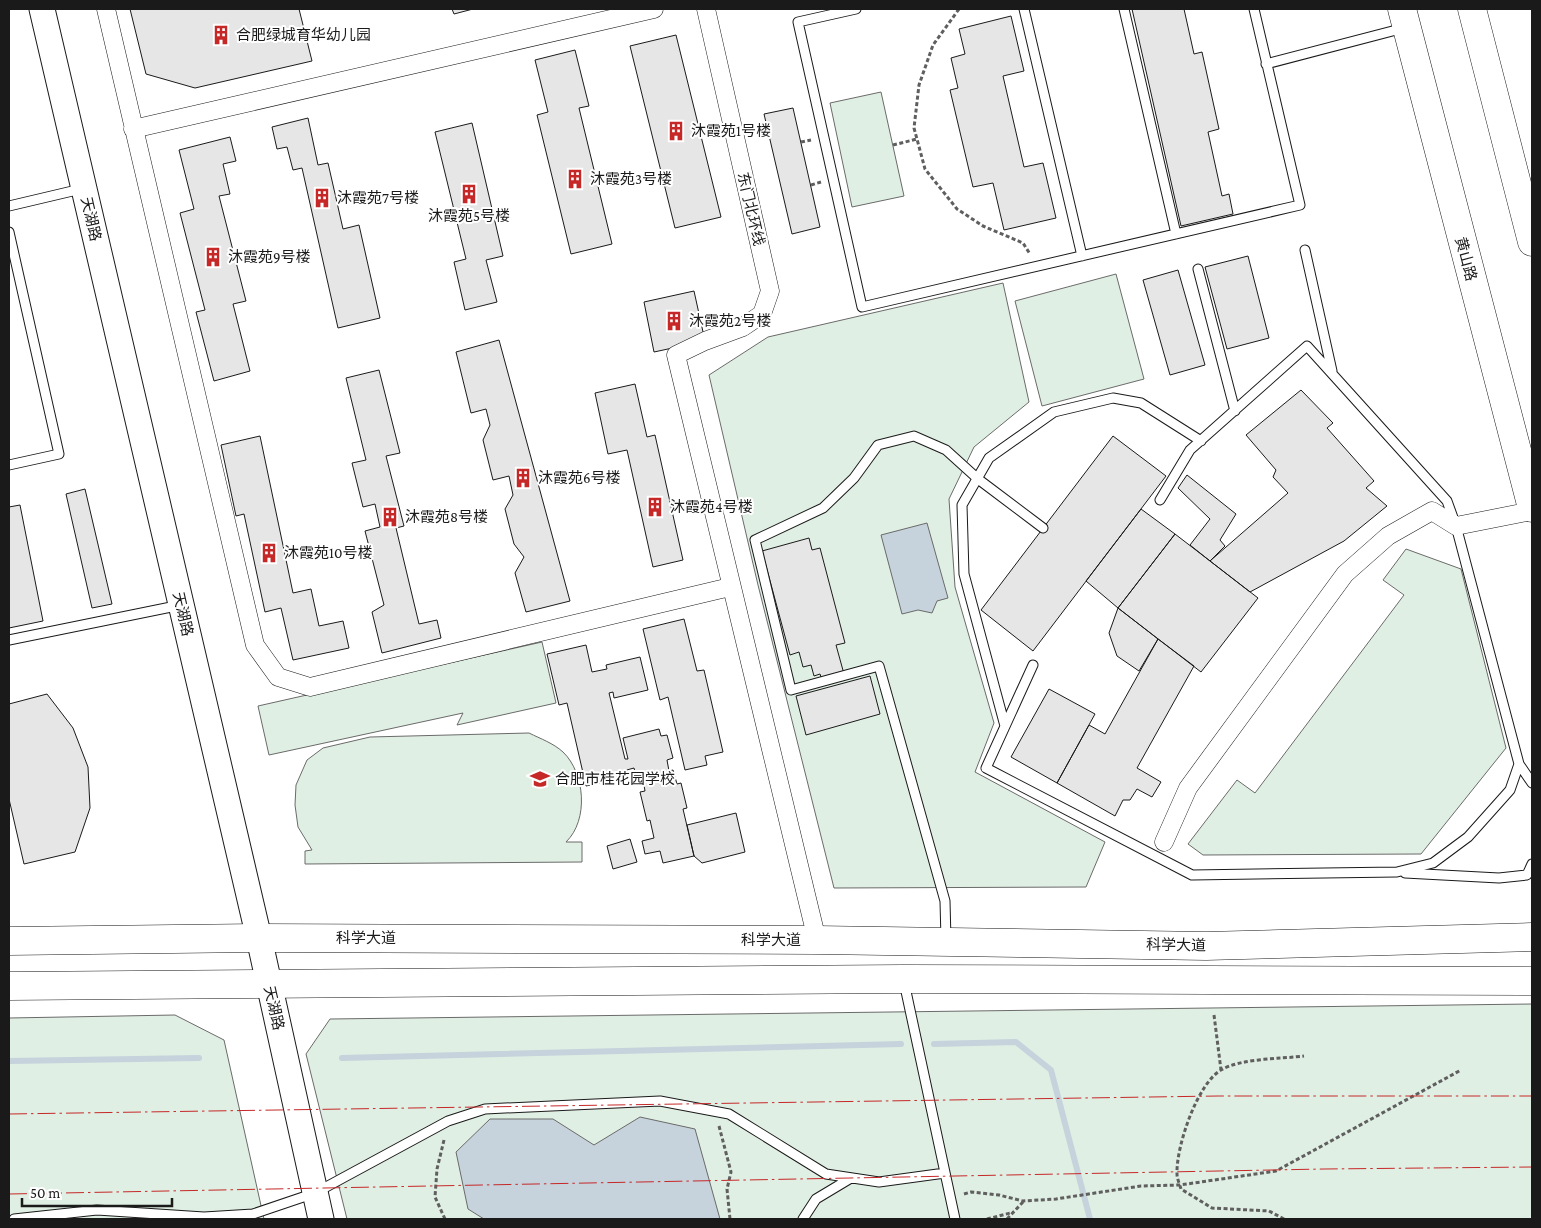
<svg xmlns="http://www.w3.org/2000/svg" width="1541" height="1228" font-family="'Crimson Pro','Noto Sans SC',serif">
<style>
.green{fill:#e0efe3;stroke:#6a6a6a}
.water{fill:#c6d2dc;stroke:#6a6a6a}
.lines{fill:none;stroke-linecap:round;stroke-linejoin:round}
.stream{stroke:#c6d2dc;stroke-width:6}
.building{fill:#e6e6e6;stroke:#1a1a1a}
.lane-casing{stroke:#1a1a1a;stroke-width:11}
.street-casing{stroke:#1a1a1a;stroke-width:19}
.secondary-casing{stroke:#1a1a1a;stroke-width:27}
.primary-casing{stroke:#1a1a1a;stroke-width:29}
.path{stroke:#5f5f5f;stroke-width:3;stroke-dasharray:4 2.5;stroke-linecap:butt}
.lane{stroke:#fff;stroke-width:9}
.street{stroke:#fff;stroke-width:18}
.secondary{stroke:#fff;stroke-width:25}
.primary{stroke:#fff;stroke-width:28}
.power{stroke:#c62828;stroke-width:1;stroke-dasharray:18 4 2.5 4;stroke-linecap:butt}
.labels{text-anchor:middle;dominant-baseline:central;stroke-width:4;stroke-linejoin:round;paint-order:stroke}
.poi-label{font-size:15px;fill:#1a1a1a;stroke:#fff;text-anchor:start}
.street-label{font-size:15px;fill:#1a1a1a;stroke:#fff}
</style>
<rect width="100%" height="100%" fill="#fff"/>
<!-- green -->
<path class="green" d="M 881,92 L 904,196 L 852,207 L 830,103 Z
M 1116,274 L 1144,379 L 1042,406 L 1015,301 Z
M 1003,283 L 1029,402 L 974,447 L 949,499 L 955,587 L 994,723 L 975,772 L 1105,842 L 1086,887 L 834,888 L 758,585 L 709,375 L 768,337 Z
M 1406,549 L 1461,569 L 1506,748 L 1421,854 L 1203,855 L 1188,844 L 1237,780 L 1255,793 L 1404,595 L 1383,580 Z
M 542,642 L 556,703 L 457,725 L 463,713 L 269,755 L 258,706 Z
M 529,733 C 541,739 553,743 563,752 C 585,773 589,820 566,842 L 582,842 L 582,862 L 305,864 L 305,851 L 312,850 L 298,827 L 295,805 L 296,785 L 307,760 L 323,748 L 370,737 Z
M 1532,1004 L 1532,1219 L 347,1219 L 306,1054 L 330,1019 Z
M 175,1015 L 224,1040 L 264,1219 L 9,1219 L 9,1018 Z"/>
<!-- water -->
<path class="water" d="M 927,523 L 948,598 L 937,601 L 932,613 L 918,610 L 902,614 L 881,535 Z
M 640,1117 L 695,1129 L 720,1219 L 484,1219 L 468,1209 L 456,1152 L 490,1119 L 553,1119 L 594,1145 Z"/>
<g class="lines">
<!-- stream -->
<path class="stream" d="M 934,1044 L 1016,1042 L 1051,1070 L 1090,1219
M 342,1058 L 901,1044
M 9,1061 L 199,1058"/>
</g>
<!-- building -->
<path class="building" d="M 130,9 L 299,9 L 312,61 L 195,88 L 146,74 Z
M 452,9 L 473,9 L 454,14 Z
M 1132,9 L 1184,9 L 1194,54 L 1202,52 L 1219,129 L 1208,132 L 1222,196 L 1229,194 L 1233,214 L 1181,226 Z
M 1011,16 L 1024,71 L 1003,76 L 1024,167 L 1043,163 L 1056,218 L 1004,230 L 993,183 L 973,187 L 950,90 L 958,88 L 951,58 L 965,54 L 959,29 Z
M 676,35 L 721,217 L 675,228 L 630,46 Z
M 575,50 L 589,106 L 579,108 L 612,244 L 571,254 L 537,115 L 548,112 L 535,60 Z
M 793,108 L 820,227 L 792,234 L 764,114 Z
M 308,118 L 318,165 L 328,163 L 343,229 L 359,225 L 380,318 L 338,328 L 302,168 L 293,170 L 287,147 L 277,149 L 272,127 Z
M 472,123 L 503,256 L 486,260 L 497,302 L 465,310 L 454,262 L 466,259 L 435,132 Z
M 230,137 L 236,161 L 223,164 L 230,194 L 219,196 L 246,301 L 233,304 L 250,371 L 214,381 L 196,312 L 205,310 L 180,213 L 194,209 L 179,150 Z
M 1248,256 L 1269,338 L 1227,349 L 1205,267 Z
M 1178,270 L 1205,365 L 1170,375 L 1143,280 Z
M 694,291 L 705,341 L 654,352 L 644,302 Z
M 499,340 L 570,601 L 526,612 L 515,573 L 524,557 L 514,544 L 505,509 L 513,495 L 509,476 L 493,480 L 483,440 L 490,425 L 486,409 L 471,413 L 456,352 Z
M 379,370 L 400,453 L 386,456 L 404,526 L 396,528 L 419,624 L 437,620 L 441,638 L 382,653 L 372,612 L 384,605 L 365,531 L 380,527 L 375,504 L 363,507 L 352,463 L 366,460 L 346,378 Z
M 635,384 L 647,437 L 655,435 L 683,560 L 653,567 L 627,450 L 608,454 L 595,393 Z
M 1301,390 L 1333,423 L 1327,428 L 1374,481 L 1366,488 L 1387,506 L 1344,541 L 1250,592 L 1210,561 L 1288,493 L 1273,477 L 1276,470 L 1246,435 Z
M 260,436 L 293,593 L 311,589 L 319,626 L 343,621 L 349,648 L 293,660 L 281,608 L 265,612 L 244,514 L 236,516 L 221,445 Z
M 1113,436 L 1166,476 L 1033,651 L 981,610 Z
M 1187,475 L 1236,514 L 1220,540 L 1225,546 L 1210,561 L 1190,545 L 1210,519 L 1178,488 Z
M 85,489 L 112,604 L 92,608 L 66,494 Z
M 20,505 L 43,621 L 9,628 L 9,507 Z
M 1141,509 L 1175,534 L 1118,608 L 1086,581 Z
M 1175,534 L 1258,598 L 1201,672 L 1118,608 Z
M 809,538 L 812,550 L 820,548 L 845,643 L 836,645 L 844,674 L 822,680 L 820,674 L 814,676 L 811,665 L 803,667 L 799,652 L 790,655 L 762,551 Z
M 1118,608 L 1158,639 L 1139,671 L 1117,656 L 1109,633 Z
M 684,619 L 697,671 L 704,670 L 723,752 L 705,756 L 707,765 L 685,770 L 668,697 L 660,700 L 643,629 Z
M 1158,639 L 1194,666 L 1137,768 L 1161,782 L 1152,797 L 1137,789 L 1130,800 L 1123,800 L 1115,816 L 1057,783 L 1089,725 L 1105,734 Z
M 586,645 L 592,672 L 607,669 L 606,665 L 640,657 L 648,690 L 614,698 L 613,692 L 609,693 L 625,759 L 628,759 L 623,738 L 659,729 L 661,736 L 667,735 L 673,758 L 667,760 L 669,771 L 673,770 L 677,784 L 681,783 L 687,808 L 683,809 L 694,856 L 663,863 L 660,851 L 645,854 L 642,841 L 654,838 L 650,820 L 647,821 L 640,792 L 645,791 L 642,774 L 636,776 L 634,768 L 623,771 L 625,777 L 586,786 L 567,703 L 559,705 L 547,654 Z
M 870,676 L 880,714 L 806,735 L 796,696 Z
M 1049,689 L 1095,714 L 1057,783 L 1011,757 Z
M 47,694 L 73,728 L 88,767 L 90,808 L 75,852 L 24,864 L 9,799 L 9,704 Z
M 736,813 L 745,852 L 702,863 L 694,856 L 687,825 Z
M 630,839 L 637,862 L 613,869 L 607,846 Z"/>
<g class="lines">
<defs>
<path id="lane" d="M 856,9 L 798,22 L 862,307 L 1300,205 L 1254,9
M 1024,9 L 1082,256
M 1124,9 L 1176,234
M 1266,64 L 1404,28
M 9,206 L 81,189
M 9,232 L 59,454 L 9,465
M 1305,250 L 1332,371
M 1198,269 L 1235,411
M 9,640 L 181,605
M 1033,665 L 986,768 L 1192,875 L 1397,872 L 1433,863 L 1468,837 L 1510,790 L 1519,764 L 1456,526 L 1447,501 L 1307,346 L 1190,450 L 1160,500
M 1005,726 L 964,574 L 962,505 L 989,458 L 1054,412 L 1113,398 L 1141,403 L 1201,441
M 1519,764 L 1532,783
M 1405,873 L 1499,878 L 1527,875 L 1532,864
M 946,940 L 945,901 L 879,666 L 791,690 L 755,540 L 823,508 L 854,478 L 878,445 L 914,436 L 946,450 L 978,479 L 1043,528
M 904,982 L 955,1219
M 14,1219 L 97,1210 L 204,1217 L 253,1214 L 315,1193 L 448,1121 L 485,1109 L 660,1101 L 729,1114 L 826,1174 L 879,1182 L 945,1173
M 803,1219 L 816,1199 L 851,1178"/>
<path id="street" d="M 106,9 L 255,645 L 278,677 L 310,687 L 730,587
M 706,9 L 770,291 L 762,314 L 743,327 L 705,341 L 676,355 L 817,940
M 133,129 L 654,9
M 1164,842 L 1188,788 L 1345,574 L 1388,536 L 1432,511 L 1456,526 L 1532,511"/>
<path id="secondary" d="M 42,9 L 259,938 L 321,1219"/>
<path id="primary" d="M 1402,9 L 1532,508
M 1472,9 L 1532,242
M 9,941 L 259,938 L 817,940 L 1206,946 L 1532,937
M 9,986 L 903,979 L 1532,981"/>
</defs>
<!-- lane casing -->
<use href="#lane" class="lane-casing"/>
<!-- street casing -->
<use href="#street" class="street-casing"/>
<!-- secondary casing -->
<use href="#secondary" class="secondary-casing"/>
<!-- primary casing -->
<use href="#primary" class="primary-casing"/>
<!-- path -->
<path class="path" d="M 959,9 L 933,45 L 919,85 L 914,128 L 925,169 L 957,209 L 983,226 L 1023,243 L 1030,254
M 801,142 L 811,140
M 893,145 L 917,139
M 811,185 L 821,182
M 1214,1015 L 1221,1070
M 719,1126 L 731,1172 L 727,1189 L 730,1219
M 444,1140 L 437,1169 L 435,1197 L 445,1219
M 964,1194 L 971,1192 L 999,1195 L 1023,1201 L 1056,1199 L 1141,1186 L 1180,1185 L 1276,1171 L 1461,1070
M 987,1219 L 1014,1212
M 1007,1219 L 1023,1202
M 1284,1219 L 1269,1211 L 1212,1208 L 1181,1189 C 1180,1185 1177,1179 1177,1174 C 1176,1147 1197,1084 1221,1070 C 1241,1058 1281,1059 1304,1056"/>
<!-- lane -->
<use href="#lane" class="lane"/>
<!-- street -->
<use href="#street" class="street"/>
<!-- secondary -->
<use href="#secondary" class="secondary"/>
<!-- primary -->
<use href="#primary" class="primary"/>
<!-- power -->
<path class="power" d="M 9,1114 L 1218,1096 L 1532,1096
M 9,1194 L 1324,1169 L 1532,1167"/>
</g>
<!-- icons -->
<defs>
<symbol id="building-bare" viewBox="-9 -9 18 18"><path d="M-4-6H4V6H1V3H-1V6H-4ZM-2.5-4.3h1.7v1.8h-1.7ZM.8-4.3h1.7v1.8H.8ZM-2.5-1h1.7V.8h-1.7ZM.8-1h1.7V.8H.8Z" fill="#c62828" stroke="#fff" stroke-width="2.5" paint-order="stroke"/></symbol>
<symbol id="school-bare" viewBox="-9 -9 18 18"><path d="M0-5L7-2L0 1L-7-2ZM-4 1L0 2.5L4 1V4Q0 6-4 4Z" fill="#c62828" stroke="#fff" stroke-width="2.5" paint-order="stroke"/></symbol>
</defs>
<g fill-rule="evenodd">
<use href="#building-bare" x="207" y="21" width="28" height="28"/>
<use href="#building-bare" x="662" y="117" width="28" height="28"/>
<use href="#building-bare" x="561" y="165" width="28" height="28"/>
<use href="#building-bare" x="455" y="180" width="28" height="28"/>
<use href="#building-bare" x="308" y="184" width="28" height="28"/>
<use href="#building-bare" x="199" y="243" width="28" height="28"/>
<use href="#building-bare" x="660" y="307" width="28" height="28"/>
<use href="#building-bare" x="509" y="464" width="28" height="28"/>
<use href="#building-bare" x="641" y="493" width="28" height="28"/>
<use href="#building-bare" x="376" y="503" width="28" height="28"/>
<use href="#building-bare" x="255" y="539" width="28" height="28"/>
<use href="#school-bare" x="526" y="765" width="28" height="28"/>
</g>
<g class="labels">
<!-- poi labels -->
<g class="poi-label">
<text x="236" y="35">合肥绿城育华幼儿园</text>
<text x="691" y="131">沐霞苑1号楼</text>
<text x="590" y="179">沐霞苑3号楼</text>
<text x="337" y="198">沐霞苑7号楼</text>
<text x="469" y="216" text-anchor="middle">沐霞苑5号楼</text>
<text x="228" y="257">沐霞苑9号楼</text>
<text x="689" y="321">沐霞苑2号楼</text>
<text x="538" y="478">沐霞苑6号楼</text>
<text x="670" y="507">沐霞苑4号楼</text>
<text x="405" y="517">沐霞苑8号楼</text>
<text x="284" y="553">沐霞苑10号楼</text>
<text x="555" y="779">合肥市桂花园学校</text>
</g>
<!-- street labels -->
<g class="street-label">
<text transform="translate(751 209) rotate(77)">东门北环线</text>
<text transform="translate(91 219) rotate(77)">天湖路</text>
<text transform="translate(1466 259) rotate(75)">黄山路</text>
<text transform="translate(183 614) rotate(77)">天湖路</text>
<text x="366" y="938">科学大道</text>
<text x="771" y="940">科学大道</text>
<text transform="translate(1176 945) rotate(1)">科学大道</text>
<text transform="translate(274 1008) rotate(77)">天湖路</text>
</g>
</g>
<!-- border -->
<rect width="1541" height="1228" fill="none" stroke="#1a1a1a" stroke-width="20"/>
<!-- scale -->
<path d="M22 1198v8h150v-8" fill="none" stroke="#1a1a1a" stroke-width="2.5"/>
<text x="30" y="1198" font-size="15" fill="#1a1a1a" stroke="#ffffff" stroke-width="4" paint-order="stroke">50 m</text>
</svg>
